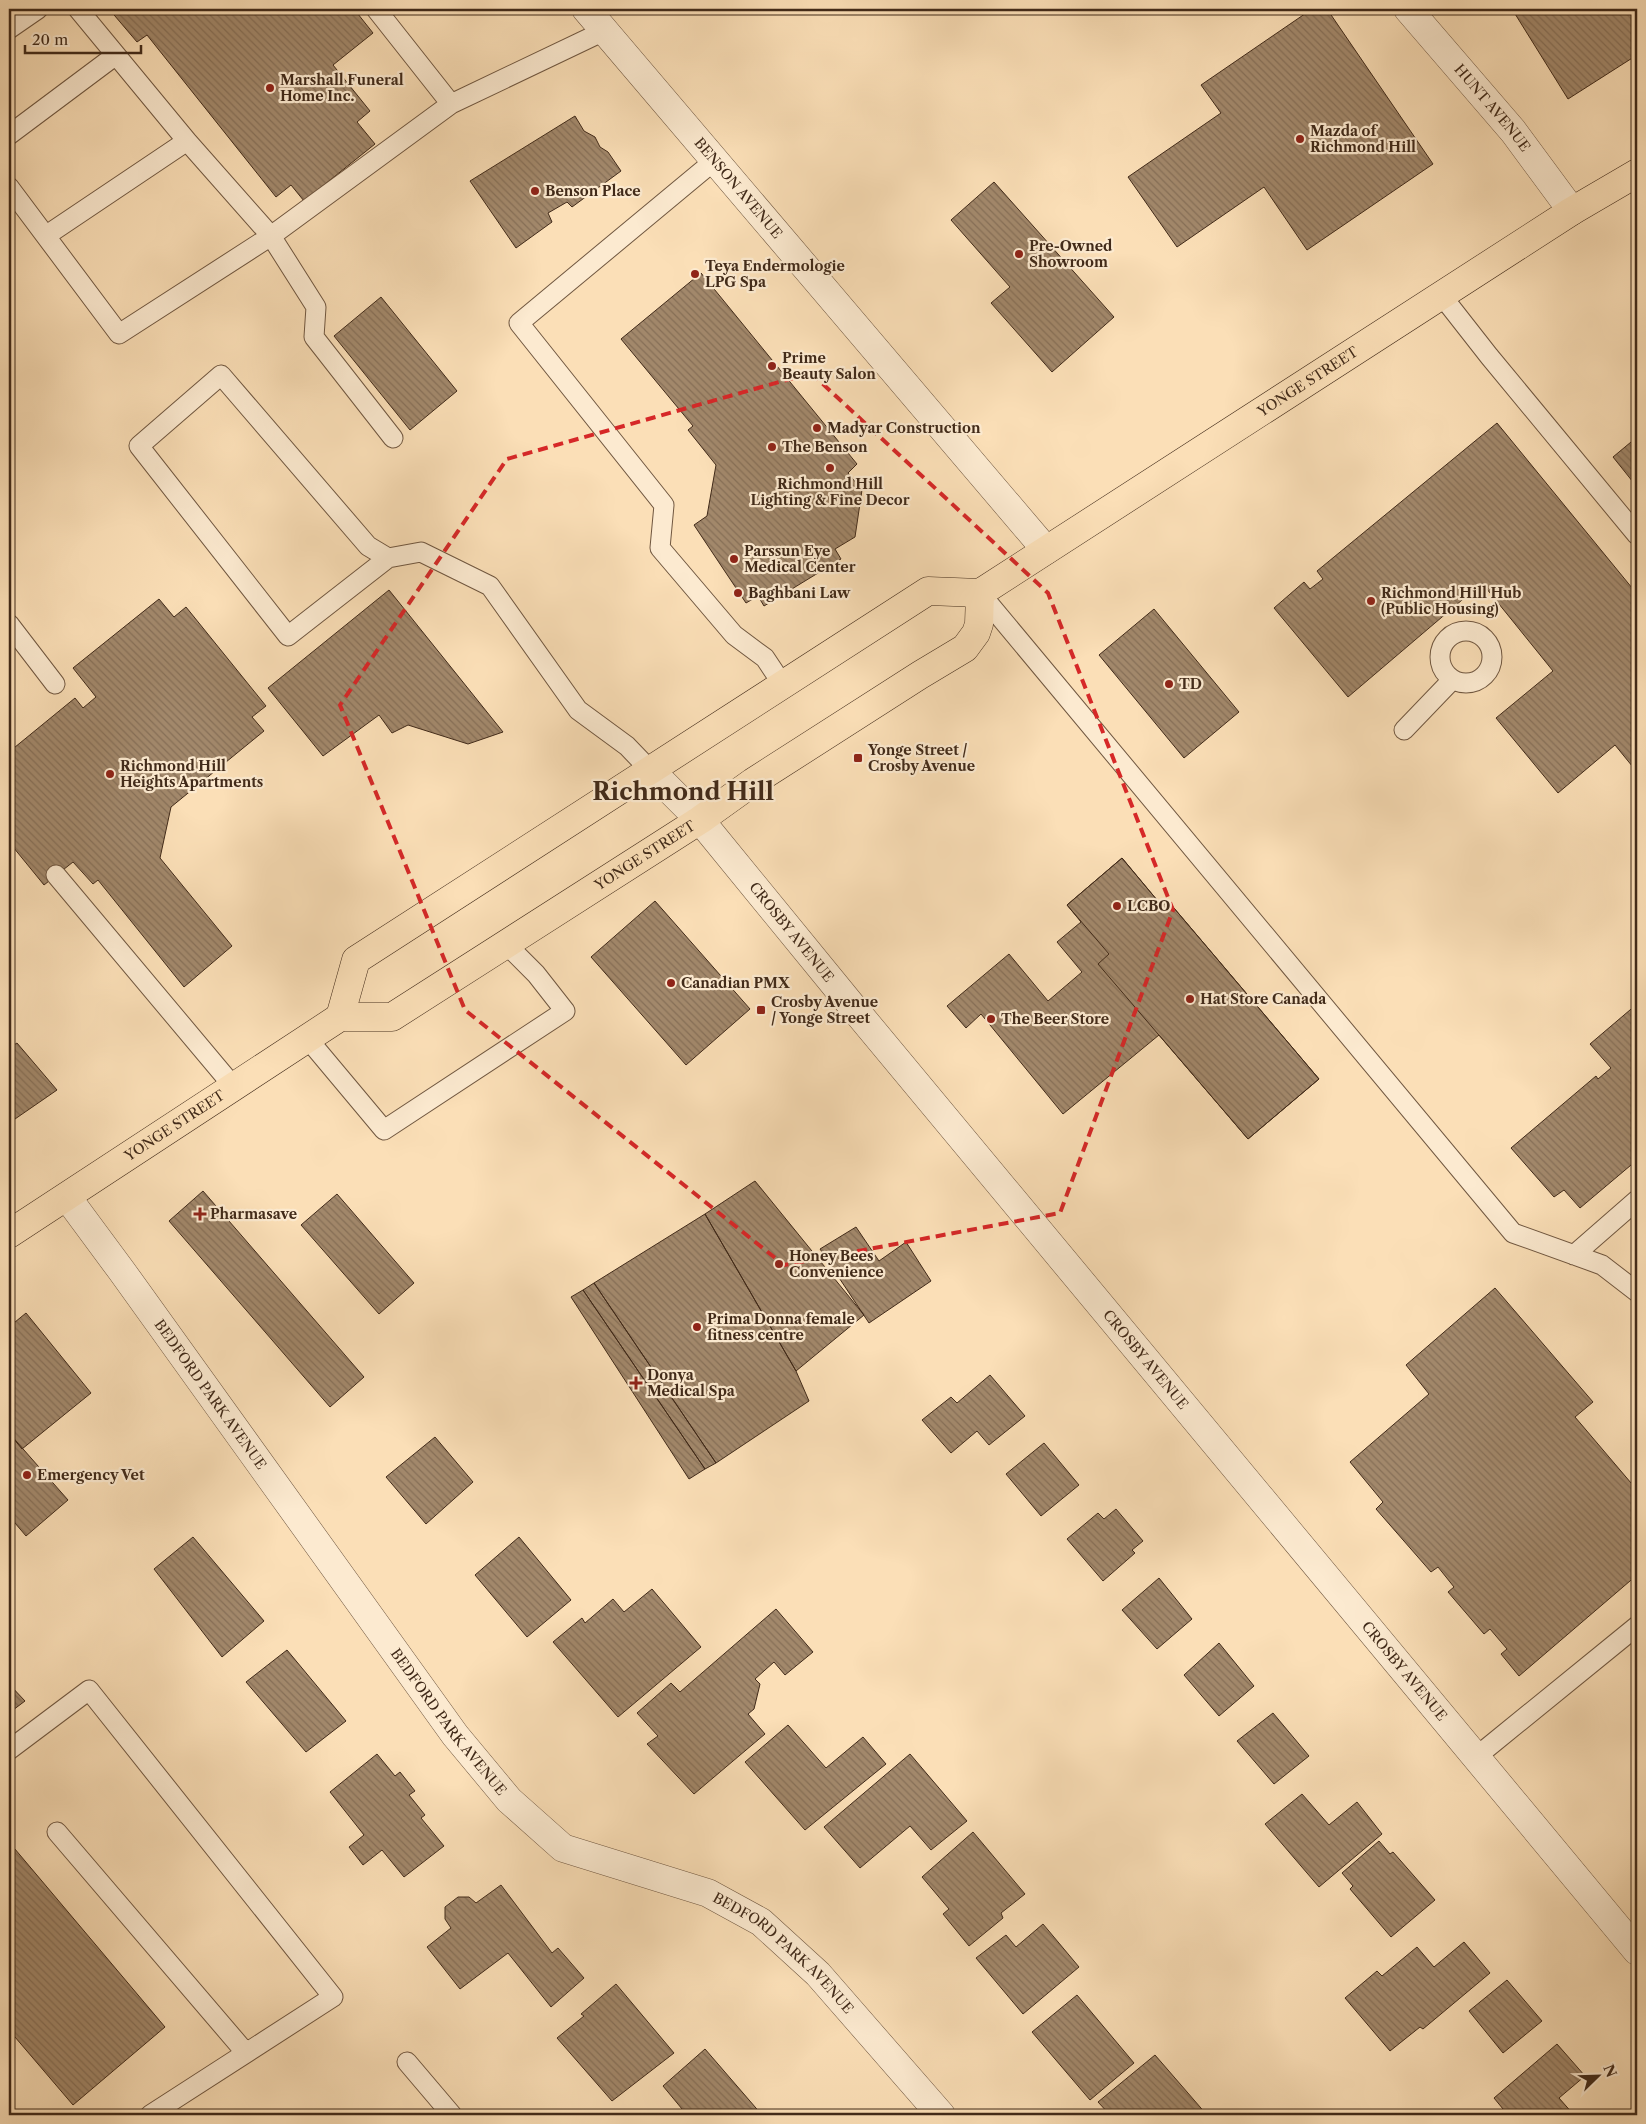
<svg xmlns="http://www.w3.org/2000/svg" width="1646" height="2124" font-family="'Libre Caslon Text',serif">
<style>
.building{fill:url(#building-back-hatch);stroke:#412a19}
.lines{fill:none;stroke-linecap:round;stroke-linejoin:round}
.service-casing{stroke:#705740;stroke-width:21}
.minor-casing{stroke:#705740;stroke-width:29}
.tertiary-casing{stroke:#705740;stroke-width:29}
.primary-casing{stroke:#412a19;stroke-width:29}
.service{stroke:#fcead0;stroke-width:19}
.minor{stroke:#fcead0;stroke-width:28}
.tertiary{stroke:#fcead0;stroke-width:28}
.primary{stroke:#fbdfb7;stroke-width:28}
.marked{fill:none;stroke:#d62828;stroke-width:4;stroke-dasharray:10 6;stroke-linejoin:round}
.poi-dot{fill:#8f2418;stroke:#fcead0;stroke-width:2}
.labels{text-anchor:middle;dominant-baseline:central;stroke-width:4.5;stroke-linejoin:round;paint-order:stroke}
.poi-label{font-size:14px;font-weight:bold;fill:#412a19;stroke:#fcead0;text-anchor:start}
.street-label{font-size:14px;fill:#412a19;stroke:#fcead0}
.town-label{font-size:24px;font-weight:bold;fill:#412a19;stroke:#fcead0}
</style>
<defs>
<pattern id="building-back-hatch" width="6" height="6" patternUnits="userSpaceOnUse" patternTransform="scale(1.25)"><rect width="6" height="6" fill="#a2886b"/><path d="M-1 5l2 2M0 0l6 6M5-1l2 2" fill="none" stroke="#866f57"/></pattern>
</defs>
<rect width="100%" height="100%" fill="#fbdfb7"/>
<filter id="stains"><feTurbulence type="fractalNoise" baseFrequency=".004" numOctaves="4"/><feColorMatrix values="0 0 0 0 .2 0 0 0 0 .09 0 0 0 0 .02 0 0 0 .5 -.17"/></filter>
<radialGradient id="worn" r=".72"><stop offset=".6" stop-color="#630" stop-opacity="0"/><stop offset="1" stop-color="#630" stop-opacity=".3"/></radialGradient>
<!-- building -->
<path class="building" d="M 109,9 L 354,9 L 373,33 L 333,65 L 370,111 L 357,122 L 375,144 L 304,201 L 291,185 L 276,197 L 147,35 L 137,42 Z
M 1312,9 L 1327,9 L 1433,164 L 1307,250 L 1264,187 L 1177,247 L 1128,177 L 1221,113 L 1201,85 Z
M 1512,9 L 1637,9 L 1637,55 L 1568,99 Z
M 575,116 L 584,131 L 595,137 L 600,147 L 608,152 L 621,171 L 572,207 L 567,202 L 548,213 L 552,222 L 516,248 L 470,181 Z
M 994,182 L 1114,317 L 1052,372 L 991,303 L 1010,287 L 951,220 Z
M 701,273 L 857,464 L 848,473 L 862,490 L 855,537 L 835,549 L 841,559 L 764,606 L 758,596 L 746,603 L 694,525 L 707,516 L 716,465 L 688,430 L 693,426 L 621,339 Z
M 381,297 L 457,391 L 410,430 L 334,336 Z
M 1497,423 L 1637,594 L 1637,772 L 1615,745 L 1558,793 L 1496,718 L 1553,671 L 1482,583 L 1348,697 L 1274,608 L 1304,582 L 1310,589 L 1323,579 L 1317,571 Z
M 1637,437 L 1637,487 L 1613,457 Z
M 389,590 L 503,732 L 468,744 L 408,725 L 392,733 L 379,715 L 323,756 L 268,688 Z
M 159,599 L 174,617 L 186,607 L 266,706 L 252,717 L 264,731 L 171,807 L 160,858 L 232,946 L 184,987 L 98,880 L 93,884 L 73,862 L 44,885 L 9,842 L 9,752 L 75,698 L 83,708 L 96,697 L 73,668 Z
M 1154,609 L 1239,712 L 1184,758 L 1099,655 Z
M 1122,858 L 1162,906 L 1168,901 L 1319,1079 L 1248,1139 L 1098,964 L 1109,954 L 1067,905 Z
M 1122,858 L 1162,906 L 1168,901 L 1319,1079 L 1248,1139 L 1159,1035 L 1063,1114 L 981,1014 L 966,1028 L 947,1006 L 1009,954 L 1048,1001 L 1082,972 L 1057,942 L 1081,922 L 1067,905 Z
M 655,901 L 750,1009 L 686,1065 L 591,957 Z
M 1637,1004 L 1637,1160 L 1580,1208 L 1564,1190 L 1554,1197 L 1511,1148 L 1596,1076 L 1598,1079 L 1611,1068 L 1590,1044 Z
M 17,1043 L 57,1090 L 15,1119 L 9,1111 L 9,1048 Z
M 755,1181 L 864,1315 L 796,1371 L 705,1214 Z
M 203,1191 L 364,1377 L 330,1407 L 169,1221 Z
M 337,1194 L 414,1283 L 379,1314 L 301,1225 Z
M 705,1214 L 796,1371 L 809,1401 L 716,1463 L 594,1283 Z
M 856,1227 L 879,1261 L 906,1242 L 931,1281 L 869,1323 L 820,1249 Z
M 594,1283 L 716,1463 L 705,1469 L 583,1290 Z
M 1495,1288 L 1593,1402 L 1575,1417 L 1637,1490 L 1637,1575 L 1519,1676 L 1501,1654 L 1507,1649 L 1490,1629 L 1484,1634 L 1448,1592 L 1454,1587 L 1438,1567 L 1431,1572 L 1376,1509 L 1383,1502 L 1350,1462 L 1429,1394 L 1406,1365 Z
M 583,1290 L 705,1469 L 689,1479 L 571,1297 Z
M 26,1313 L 91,1393 L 22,1449 L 9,1433 L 9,1327 Z
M 990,1375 L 1025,1416 L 989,1445 L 977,1431 L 951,1453 L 922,1420 L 951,1397 L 957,1403 Z
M 9,1433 L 68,1500 L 26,1536 L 9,1516 Z
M 435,1437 L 473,1482 L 426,1524 L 386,1477 Z
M 1044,1443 L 1079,1485 L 1041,1516 L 1006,1474 Z
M 1116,1509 L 1143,1541 L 1132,1550 L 1135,1553 L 1103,1581 L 1067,1539 L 1098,1513 L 1104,1519 Z
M 193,1537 L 264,1621 L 222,1657 L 154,1569 Z
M 519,1537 L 571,1600 L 527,1637 L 475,1575 Z
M 1159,1578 L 1192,1619 L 1157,1649 L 1122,1610 Z
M 652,1589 L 701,1647 L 618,1717 L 553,1642 L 582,1618 L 585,1623 L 613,1599 L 624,1612 Z
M 776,1609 L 813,1652 L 785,1675 L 774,1662 L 755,1679 L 760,1684 L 754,1709 L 748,1714 L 765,1734 L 694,1794 L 647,1744 L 658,1736 L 637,1713 L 671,1683 L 680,1692 Z
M 1219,1643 L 1254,1686 L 1219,1716 L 1184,1675 Z
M 287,1650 L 346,1721 L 306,1752 L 246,1682 Z
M 9,1684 L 25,1701 L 9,1713 Z
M 1273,1713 L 1309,1756 L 1274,1784 L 1237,1741 Z
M 788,1725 L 826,1768 L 863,1737 L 886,1764 L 805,1830 L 745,1762 Z
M 377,1754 L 395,1776 L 400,1772 L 415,1791 L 409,1795 L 425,1815 L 421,1818 L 444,1846 L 404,1877 L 382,1850 L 363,1865 L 349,1847 L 364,1835 L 330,1792 Z
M 910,1754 L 967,1821 L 931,1850 L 910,1826 L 860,1868 L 824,1827 Z
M 1302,1794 L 1329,1825 L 1357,1802 L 1382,1834 L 1319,1887 L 1265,1824 Z
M 973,1832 L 1025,1894 L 1001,1913 L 1003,1918 L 969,1946 L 943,1914 L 949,1909 L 922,1877 Z
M 1379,1841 L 1390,1854 L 1393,1852 L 1435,1900 L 1391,1937 L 1350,1889 L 1353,1886 L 1342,1873 Z
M 9,1842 L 165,2027 L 73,2105 L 9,2030 Z
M 501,1885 L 552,1953 L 558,1948 L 584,1978 L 551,2007 L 508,1953 L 460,1989 L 427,1947 L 451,1928 L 445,1919 L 445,1907 L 458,1897 L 469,1897 L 476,1903 Z
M 1043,1924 L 1079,1967 L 1023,2014 L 976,1958 L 1006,1935 L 1016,1947 Z
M 1464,1942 L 1490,1973 L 1423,2029 L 1420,2027 L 1390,2051 L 1345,1998 L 1377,1971 L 1382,1976 L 1417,1947 L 1434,1967 Z
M 1507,1980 L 1542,2021 L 1503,2053 L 1469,2011 Z
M 616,1984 L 674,2053 L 612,2101 L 557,2038 L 584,2016 L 581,2014 Z
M 1077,1995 L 1134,2063 L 1090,2100 L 1032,2032 Z
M 1557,2044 L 1585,2076 L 1559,2098 L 1574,2115 L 1508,2115 L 1494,2098 Z
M 705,2049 L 762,2115 L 687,2115 L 663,2086 Z
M 1155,2055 L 1207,2115 L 1137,2115 L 1134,2111 L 1128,2115 L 1110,2115 L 1098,2102 Z"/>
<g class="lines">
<defs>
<path id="service" d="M 78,9 L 187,141 L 271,236 L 451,104 L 604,31
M 376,9 L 451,104
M 9,29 L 38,9
M 9,135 L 116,55
M 714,161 L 519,323 L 664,505 L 660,548 L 734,635 L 765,658 L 783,685
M 9,187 L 119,334 L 271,236 L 316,307 L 314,337 L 393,438
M 47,235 L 187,141
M 1442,296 L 1489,356 L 1637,535
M 388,558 L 288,636 L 139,446 L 221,375 L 368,546 L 388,558 L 421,552 L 490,586 L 578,710 L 627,746 L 651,771
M 980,593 L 1513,1233 L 1602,1265 L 1637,1292
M 9,624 L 55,684
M1440 657a26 26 0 1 1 52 0a26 26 0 1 1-52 0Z
M 1404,730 L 1452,680
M 56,875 L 233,1086
M 307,1038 L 384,1130 L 565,1011 L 536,974 L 506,944
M 1574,1255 L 1637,1200
M 9,1750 L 89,1690 L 333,1997 L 150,2115
M 1476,1757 L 1637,1626
M 57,1832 L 246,2053
M 407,2062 L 452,2115"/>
<g id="minor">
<path id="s1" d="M 586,9 L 1046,550"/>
<path id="s2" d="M 1408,9 L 1513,131 L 1572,211"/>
<path id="s3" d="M 67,1197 L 121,1270 L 455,1735 L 509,1800 L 563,1848 L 708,1893 L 761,1922 L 818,1974 L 941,2115"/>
</g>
<g id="tertiary">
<path id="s4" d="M 651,771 L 700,820 L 852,1006 L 1637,1951"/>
</g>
<g id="primary">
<path id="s5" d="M 340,1017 L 356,960 L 928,591 L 980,593 L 1572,211 L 1637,173"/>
<path id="s6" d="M 9,1234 L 340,1017 L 392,1017 L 700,820 L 753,782 L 920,675 L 965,648 L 976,633 L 979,624 L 980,593"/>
</g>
</defs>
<!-- service casing -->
<use href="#service" class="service-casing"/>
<!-- minor casing -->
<use href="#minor" class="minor-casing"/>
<!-- tertiary casing -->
<use href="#tertiary" class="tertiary-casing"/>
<!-- primary casing -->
<use href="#primary" class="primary-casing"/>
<!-- service -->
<use href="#service" class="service"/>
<!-- minor -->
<use href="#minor" class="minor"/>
<!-- tertiary -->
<use href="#tertiary" class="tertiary"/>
<!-- primary -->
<use href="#primary" class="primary"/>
</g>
<!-- marked area -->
<path class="marked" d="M 811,373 L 1048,593 L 1173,910 L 1060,1213 L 784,1265 L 465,1010 L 340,705 L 507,459 Z"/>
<!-- markers -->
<g class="poi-dot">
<circle cx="270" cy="88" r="5"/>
<circle cx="1300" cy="139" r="5"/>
<circle cx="535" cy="191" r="5"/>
<circle cx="1019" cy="254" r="5"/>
<circle cx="695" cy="274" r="5"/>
<circle cx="772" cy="366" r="5"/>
<circle cx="817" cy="428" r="5"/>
<circle cx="772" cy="447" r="5"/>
<circle cx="830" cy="468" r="5"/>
<circle cx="734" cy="559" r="5"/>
<circle cx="738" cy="593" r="5"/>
<circle cx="1371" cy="601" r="5"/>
<circle cx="1169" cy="684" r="5"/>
<rect x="853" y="753" width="10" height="10" rx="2.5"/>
<circle cx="110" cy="774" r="5"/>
<circle cx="1117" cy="906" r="5"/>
<circle cx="671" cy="983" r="5"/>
<circle cx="1190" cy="999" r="5"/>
<rect x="756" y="1005" width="10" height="10" rx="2.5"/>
<circle cx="991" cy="1019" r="5"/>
<path d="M197.5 1206.5h5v5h5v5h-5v5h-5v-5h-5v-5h5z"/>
<circle cx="779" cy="1264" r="5"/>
<circle cx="697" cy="1327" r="5"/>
<path d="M633.5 1375.5h5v5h5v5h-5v5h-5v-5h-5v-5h5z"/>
<circle cx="27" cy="1475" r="5"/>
</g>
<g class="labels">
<!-- poi labels -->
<g class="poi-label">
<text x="280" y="80">Marshall Funeral<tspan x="280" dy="16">Home Inc.</tspan></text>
<text x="1310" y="131">Mazda of<tspan x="1310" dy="16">Richmond Hill</tspan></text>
<text x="545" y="191">Benson Place</text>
<text x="1029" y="246">Pre-Owned<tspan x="1029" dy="16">Showroom</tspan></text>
<text x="705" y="266">Teya Endermologie<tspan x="705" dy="16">LPG Spa</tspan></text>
<text x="782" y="358">Prime<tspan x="782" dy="16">Beauty Salon</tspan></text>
<text x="827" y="428">Madyar Construction</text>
<text x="782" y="447">The Benson</text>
<text x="830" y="484" text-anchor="middle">Richmond Hill<tspan x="830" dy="16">Lighting &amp; Fine Decor</tspan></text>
<text x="744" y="551">Parssun Eye<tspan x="744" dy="16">Medical Center</tspan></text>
<text x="748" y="593">Baghbani Law</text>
<text x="1381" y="593">Richmond Hill Hub<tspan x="1381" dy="16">(Public Housing)</tspan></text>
<text x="1179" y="684">TD</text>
<text x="868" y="750">Yonge Street /<tspan x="868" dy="16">Crosby Avenue</tspan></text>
<text x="120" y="766">Richmond Hill<tspan x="120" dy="16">Heights Apartments</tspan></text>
<text x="1127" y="906">LCBO</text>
<text x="681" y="983">Canadian PMX</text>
<text x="1200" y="999">Hat Store Canada</text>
<text x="771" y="1002">Crosby Avenue<tspan x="771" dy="16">/ Yonge Street</tspan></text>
<text x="1001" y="1019">The Beer Store</text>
<text x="210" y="1214">Pharmasave</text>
<text x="789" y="1256">Honey Bees<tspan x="789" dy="16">Convenience</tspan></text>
<text x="707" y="1319">Prima Donna female<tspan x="707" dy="16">fitness centre</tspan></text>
<text x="647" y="1375">Donya<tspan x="647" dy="16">Medical Spa</tspan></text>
<text x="37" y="1475">Emergency Vet</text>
</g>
<!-- street labels -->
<g class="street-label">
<text stroke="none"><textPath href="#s2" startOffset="130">HUNT AVENUE</textPath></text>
<text stroke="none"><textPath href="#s1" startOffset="235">BENSON AVENUE</textPath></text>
<text stroke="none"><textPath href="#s5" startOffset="1182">YONGE STREET</textPath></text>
<text stroke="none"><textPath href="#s6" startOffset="748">YONGE STREET</textPath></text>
<text stroke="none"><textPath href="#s4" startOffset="214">CROSBY AVENUE</textPath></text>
<text stroke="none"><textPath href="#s6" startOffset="198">YONGE STREET</textPath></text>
<text stroke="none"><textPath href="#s4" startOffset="769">CROSBY AVENUE</textPath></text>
<text stroke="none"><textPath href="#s3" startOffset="244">BEDFORD PARK AVENUE</textPath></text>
<text stroke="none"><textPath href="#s4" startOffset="1174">CROSBY AVENUE</textPath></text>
<text stroke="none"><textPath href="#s3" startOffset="649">BEDFORD PARK AVENUE</textPath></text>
<text stroke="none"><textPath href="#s3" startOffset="1069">BEDFORD PARK AVENUE</textPath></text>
</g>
<!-- town labels -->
<g class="town-label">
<text x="683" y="791">Richmond Hill</text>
</g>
</g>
<!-- margin -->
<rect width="1646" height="2124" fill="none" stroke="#fbdfb7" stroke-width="30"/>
<rect x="10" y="10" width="1626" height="2104" fill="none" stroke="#412a19" stroke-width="2.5"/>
<rect x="15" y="15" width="1616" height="2094" fill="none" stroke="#412a19"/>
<!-- north arrow -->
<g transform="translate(1598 2076) rotate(67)" stroke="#fcead0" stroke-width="4" paint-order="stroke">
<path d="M0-4L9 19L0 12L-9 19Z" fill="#412a19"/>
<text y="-8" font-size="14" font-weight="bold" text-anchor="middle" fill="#412a19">N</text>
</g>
<!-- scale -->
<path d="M25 45v8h116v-8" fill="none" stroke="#412a19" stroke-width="2.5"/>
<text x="32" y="45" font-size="15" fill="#412a19" stroke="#fcead0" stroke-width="4" paint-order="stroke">20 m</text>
<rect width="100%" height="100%" filter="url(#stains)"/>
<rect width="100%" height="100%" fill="url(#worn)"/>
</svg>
